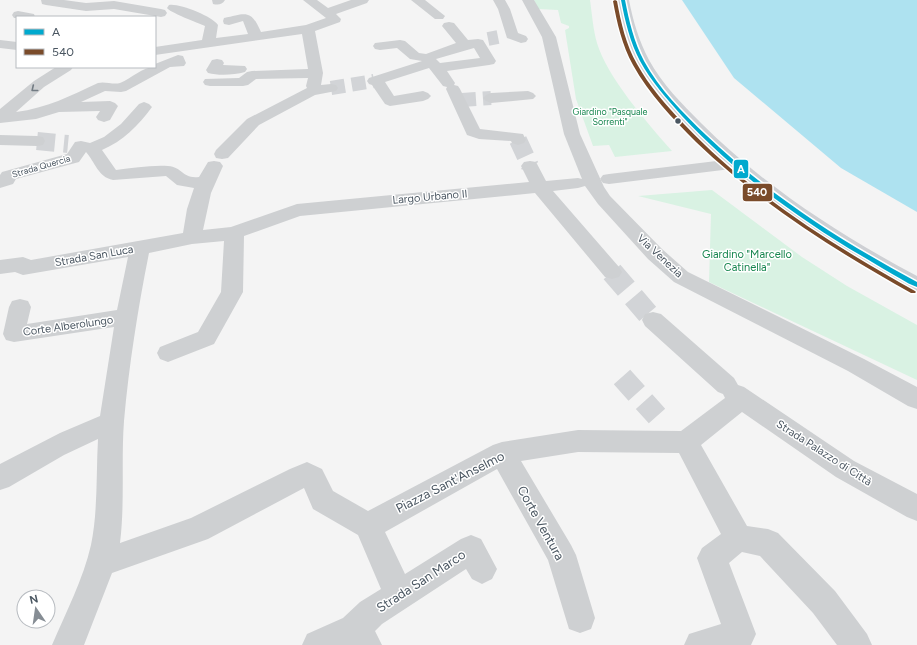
<svg xmlns="http://www.w3.org/2000/svg" width="917" height="645" font-family="Figtree,sans-serif">
<style>
.green{fill:#d9f2e3}
.water{fill:#aee2f0}
.lines{fill:none;stroke-linecap:round;stroke-linejoin:round}
.street-tunnel-far2{stroke:#d2d4d7;stroke-width:14;stroke-dasharray:14 7;stroke-linecap:butt}
.street-tunnel-far1{stroke:#d2d4d7;stroke-width:18;stroke-dasharray:18 9;stroke-linecap:butt}
.street-tunnel{stroke:#d2d4d7;stroke-width:22;stroke-dasharray:22 11;stroke-linecap:butt}
.street{fill:#ced0d2;fill-rule:evenodd}
.secondary{fill:#ced0d4;fill-rule:evenodd}
.bus-1-casing{stroke:#fff;stroke-width:3}
.bus-2-casing{stroke:#fff;stroke-width:3}
.bus-1{fill:#00a9ce;fill-rule:evenodd}
.bus-2{fill:#7a4b2a;fill-rule:evenodd}
.oneway{stroke:#727b83}
.bus-dot{fill:#4a5661;stroke:#fff;stroke-width:1.5}
.labels{text-anchor:middle;dominant-baseline:central;stroke-width:3;stroke-linejoin:round;paint-order:stroke}
.far-park-label{font-size:9px;fill:#17864f;stroke:#fff}
.far-street-label{font-size:9px;fill:#4a5661;stroke:#fff}
.street-label{font-size:11px;fill:#4a5661;stroke:#fff}
.park-label{font-size:11px;fill:#17864f;stroke:#fff}
.near-street-label{font-size:13px;fill:#4a5661;stroke:#fff}
.line-badge{stroke:#fff;stroke-width:1.5}
.badge-label{font-size:11px;text-anchor:middle;font-weight:bold;fill:#fff}
</style>
<rect width="100%" height="100%" fill="#f4f4f4"/>
<!-- green -->
<path class="green" d="M 534,0 L 590,0 C 592,14 593,29 597,43 C 607,77 648,124 672,151 L 615,157 L 609,145 L 593,146 L 576,99 L 565,30 L 569,28 L 569,26 L 561,23 L 558,10 L 538,9 Z
M 712,190 L 802,257 L 847,286 L 917,325 L 917,380 L 709,282 L 711,214 L 638,196 Z"/>
<!-- water -->
<path class="water" d="M 682,0 L 917,0 L 917,212 L 841,168 L 734,78 Z"/>
<g class="lines">
<!-- street-tunnel-far2 -->
<path class="street-tunnel-far2" d="M 488,39 L 498,37
M 331,88 L 374,81
M 462,100 L 491,98"/>
<!-- street-tunnel-far1 -->
<path class="street-tunnel-far1" d="M 518,140 L 530,166
M 37,141 L 68,144"/>
<!-- street-tunnel -->
<path class="street-tunnel" d="M 612,272 L 653,320
M 622,377 L 657,416"/>
<!-- street -->
<path class="street" d="M 41,0 L 64,0 L 86,3 L 114,1 L 161,9 L 165,10 L 167,13 L 165,16 L 161,17 L 114,9 L 86,11 L 46,5 L 42,4 Z
M 212,0 L 225,0 C 222,5 218,5 213,4 Z
M 303,0 L 317,0 L 328,8 L 351,0 L 369,0 L 367,3 L 336,14 L 341,19 L 340,22 L 315,31 L 323,73 L 321,85 L 331,84 L 336,85 L 338,88 L 336,91 L 315,95 L 259,125 L 228,158 L 222,159 L 216,158 L 214,154 L 216,150 L 247,119 L 307,88 L 306,86 L 308,78 L 256,79 L 248,85 L 243,86 L 210,86 L 205,85 L 203,82 L 205,79 L 239,78 L 247,72 L 252,71 L 308,69 L 302,34 L 155,55 L 155,47 L 202,40 L 205,26 C 198,23 169,12 167,8 L 169,5 C 179,3 212,16 218,25 L 216,38 L 248,34 L 243,21 L 229,25 L 224,24 L 223,21 L 224,18 C 246,13 251,9 261,32 L 306,25 L 326,18 Z
M 411,0 L 425,0 L 445,16 L 443,19 L 435,19 Z
M 493,0 L 505,0 L 510,9 L 518,33 L 526,36 L 528,39 L 526,42 L 521,43 L 507,38 L 498,9 Z
M 522,0 L 534,0 L 556,37 L 580,134 L 604,187 L 610,196 L 662,249 L 688,272 L 864,359 L 917,387 L 917,409 L 908,406 L 848,371 L 674,282 L 648,259 L 598,204 L 585,186 L 578,188 L 553,191 L 619,267 L 622,272 L 619,277 L 612,279 L 605,277 L 535,193 L 300,216 L 244,236 L 243,292 L 214,344 L 168,362 L 160,359 L 157,353 L 160,347 L 198,332 L 221,292 L 224,241 L 192,244 L 149,253 C 138,308 129,365 124,421 C 121,462 125,502 120,543 L 191,518 L 290,469 L 307,462 L 322,469 L 333,491 L 368,511 L 493,445 L 502,442 L 578,430 L 681,431 L 725,398 L 723,394 L 718,392 L 645,326 L 642,320 L 645,314 L 653,312 L 661,314 L 734,378 L 738,385 L 744,387 L 854,461 L 917,494 L 917,521 L 907,517 L 836,477 L 742,412 L 701,445 L 747,526 L 768,529 L 778,533 L 835,591 L 867,634 L 872,645 L 837,645 L 813,613 L 760,556 L 742,552 L 729,563 L 756,634 L 751,645 L 684,645 L 689,634 L 721,624 L 697,558 L 702,548 L 721,534 L 679,453 L 578,452 L 521,461 L 571,545 L 576,555 L 595,618 L 591,629 L 580,633 L 569,629 L 548,560 L 497,469 L 385,532 L 405,574 L 461,539 L 471,535 L 481,539 L 497,569 L 492,579 L 482,584 L 472,579 L 466,569 L 382,624 L 375,631 L 382,645 L 302,645 L 307,634 L 343,618 L 360,602 L 381,589 L 358,535 L 313,509 L 304,488 L 208,539 L 112,573 L 84,645 L 52,645 C 66,612 83,580 91,545 C 98,511 96,474 98,439 L 64,455 L 9,487 L 0,490 L 0,464 L 60,433 L 100,416 L 114,327 L 14,342 L 6,340 L 3,334 L 9,307 L 12,301 L 20,299 L 28,301 L 31,307 L 27,324 L 117,310 L 128,257 L 23,275 L 15,272 L 0,274 L 0,260 L 23,257 L 31,260 L 183,233 L 187,209 L 194,188 L 177,185 L 166,176 L 113,180 C 98,177 95,162 86,152 L 79,162 L 16,179 L 13,184 L 0,188 L 0,175 L 2,172 L 67,154 L 75,142 L 81,141 L 90,143 L 104,137 L 121,124 L 139,104 L 144,102 L 149,104 L 152,107 C 138,126 123,141 102,150 L 116,170 C 133,168 151,165 168,166 C 183,167 182,179 199,177 L 208,162 L 214,161 L 220,162 L 223,166 L 211,193 L 203,230 L 231,227 L 297,204 L 529,182 L 521,166 L 524,162 L 530,161 L 536,162 L 546,181 L 578,178 L 582,179 L 564,134 L 542,37 Z
M 18,11 L 34,14 L 35,17 L 14,18 L 12,15 L 14,12 Z
M 449,22 L 454,23 L 468,40 L 478,39 L 483,40 L 496,61 L 494,64 L 489,65 L 447,71 L 455,83 L 454,85 L 458,86 L 460,89 L 480,129 L 523,134 L 526,140 L 524,143 L 518,145 L 512,143 L 511,141 L 479,139 L 467,135 L 446,89 L 447,87 L 443,86 L 429,68 L 385,82 L 394,96 L 423,91 L 428,93 L 431,96 L 428,99 L 423,101 L 390,106 L 385,104 L 372,85 L 369,84 L 367,81 L 369,78 L 422,61 L 410,59 L 397,48 L 380,50 L 375,49 L 373,46 L 375,43 L 400,40 L 405,41 L 419,53 L 426,54 L 456,43 L 442,26 L 444,23 ZM 474,48 L 480,58 L 440,63 L 436,59 Z
M 0,40 L 17,42 L 17,50 L 0,48 Z
M 178,55 L 183,56 L 186,63 L 184,66 L 170,67 L 126,91 L 121,92 L 105,91 L 81,102 L 110,101 L 115,103 L 118,106 L 110,120 L 104,122 L 98,120 L 96,117 L 100,111 L 59,112 L 36,119 L 0,123 L 0,109 L 34,81 L 56,67 L 73,67 L 71,70 L 44,87 L 16,112 C 47,108 70,96 98,83 C 105,81 113,85 120,83 C 132,78 142,67 155,67 L 155,64 Z
M 217,59 L 222,60 L 224,63 L 223,65 L 245,66 L 247,69 L 245,72 C 234,75 219,76 208,73 L 206,70 L 212,60 Z
M 528,91 L 533,93 L 536,96 L 533,99 L 491,103 L 486,101 L 483,98 L 486,95 L 491,93 Z
M 0,135 L 37,136 L 43,137 L 45,141 L 43,145 L 37,146 L 0,145 Z
M 733,159 L 739,160 L 742,164 L 739,168 L 609,184 L 603,183 L 600,179 L 603,175 L 609,174 Z"/>
<!-- secondary -->
<path class="secondary" d="M 617,0 L 629,0 C 633,21 639,41 649,60 C 662,84 682,104 701,123 C 764,186 838,234 917,276 L 917,292 C 897,287 879,273 861,263 C 799,226 741,183 691,132 C 673,112 654,92 640,69 C 627,48 621,24 617,0 Z"/>
<defs>
<path id="bus-1" d="M 621,0 L 625,0 C 629,21 634,42 644,61 C 659,89 683,113 706,135 C 769,195 841,241 917,282 L 917,287 C 911,285 906,282 901,279 C 889,272 878,266 867,259 C 800,220 735,173 682,116 C 667,99 651,81 640,61 C 630,42 625,21 621,0 Z"/>
<path id="bus-2" d="M 615,0 L 617,1 C 621,23 626,45 637,64 C 649,86 666,105 683,123 C 749,193 831,244 915,291 L 916,292 L 915,293 L 911,293 C 834,250 760,203 696,142 C 673,119 649,94 633,65 C 622,45 617,23 613,1 Z"/>
</defs>
<!-- bus-1 casing -->
<use href="#bus-1" class="bus-1-casing"/>
<!-- bus-2 casing -->
<use href="#bus-2" class="bus-2-casing"/>
<!-- bus-1 -->
<use href="#bus-1" class="bus-1"/>
<!-- bus-2 -->
<use href="#bus-2" class="bus-2"/>
</g>
<!-- one-way arrows -->
<defs><path id="oneway-chevron" d="M-2-3.5L2.5 0L-2 3.5" fill="none" stroke-width="1.6" stroke-linecap="round" stroke-linejoin="round"/></defs>
<use class="oneway" href="#oneway-chevron" transform="translate(34 89) rotate(141)"/>
<!-- markers -->
<circle class="bus-dot" cx="678" cy="121" r="3.5"/>
<g class="labels">
<!-- far-park labels -->
<g class="far-park-label">
<text x="610" y="111">Giardino "Pasquale<tspan x="610" dy="10">Sorrenti"</tspan></text>
</g>
<!-- far-street labels -->
<g class="far-street-label">
<text transform="translate(41 166) rotate(-16)">Strada Quercia</text>
</g>
<!-- street labels -->
<g class="street-label">
<text transform="translate(430 197) rotate(-5)">Largo Urbano II</text>
<text transform="translate(94 256) rotate(-10)">Strada San Luca</text>
<text transform="translate(660 256) rotate(43)">Via Venezia</text>
<text transform="translate(68 326) rotate(-8)">Corte Alberolungo</text>
<text transform="translate(824 453) rotate(33)">Strada Palazzo di Città</text>
</g>
<!-- park labels -->
<g class="park-label">
<text x="747" y="254">Giardino "Marcello<tspan x="747" dy="13">Catinella"</tspan></text>
</g>
<!-- near-street labels -->
<g class="near-street-label">
<text transform="translate(450 482) rotate(-27)">Piazza Sant'Anselmo</text>
<text transform="translate(541 523) rotate(61)">Corte Ventura</text>
<text transform="translate(421 581) rotate(-33)">Strada San Marco</text>
</g>
</g>
<g class="line-badge">
<rect x="733" y="159" width="16" height="20" rx="4" fill="#00a9ce"/>
<rect x="742" y="183" width="31" height="19" rx="4" fill="#7a4b2a"/>
</g>
<g class="badge-label">
<text x="741" y="173">A</text>
<text x="757" y="196">540</text>
</g>
<!-- legend -->
<rect x="16" y="16" width="140" height="52" fill="#ffffff" stroke="#b7bbc0"/>
<rect x="24" y="29" width="20" height="6" fill="#00a9ce" stroke="#b7bbc0"/>
<text x="52" y="36" font-size="12" fill="#4a5661">A</text>
<rect x="24" y="49" width="20" height="6" fill="#7a4b2a" stroke="#b7bbc0"/>
<text x="52" y="56" font-size="12" fill="#4a5661">540</text>
<!-- north arrow -->
<g transform="translate(36 609) rotate(347)"><circle r="19" fill="#ffffff" stroke="#b7bbc0"/>
<path d="M0-3L7 15L0 10L-7 15Z" fill="#868d94"/>
<text y="-6" font-size="11" font-weight="bold" text-anchor="middle" fill="#4a5661">N</text>
</g>
</svg>
